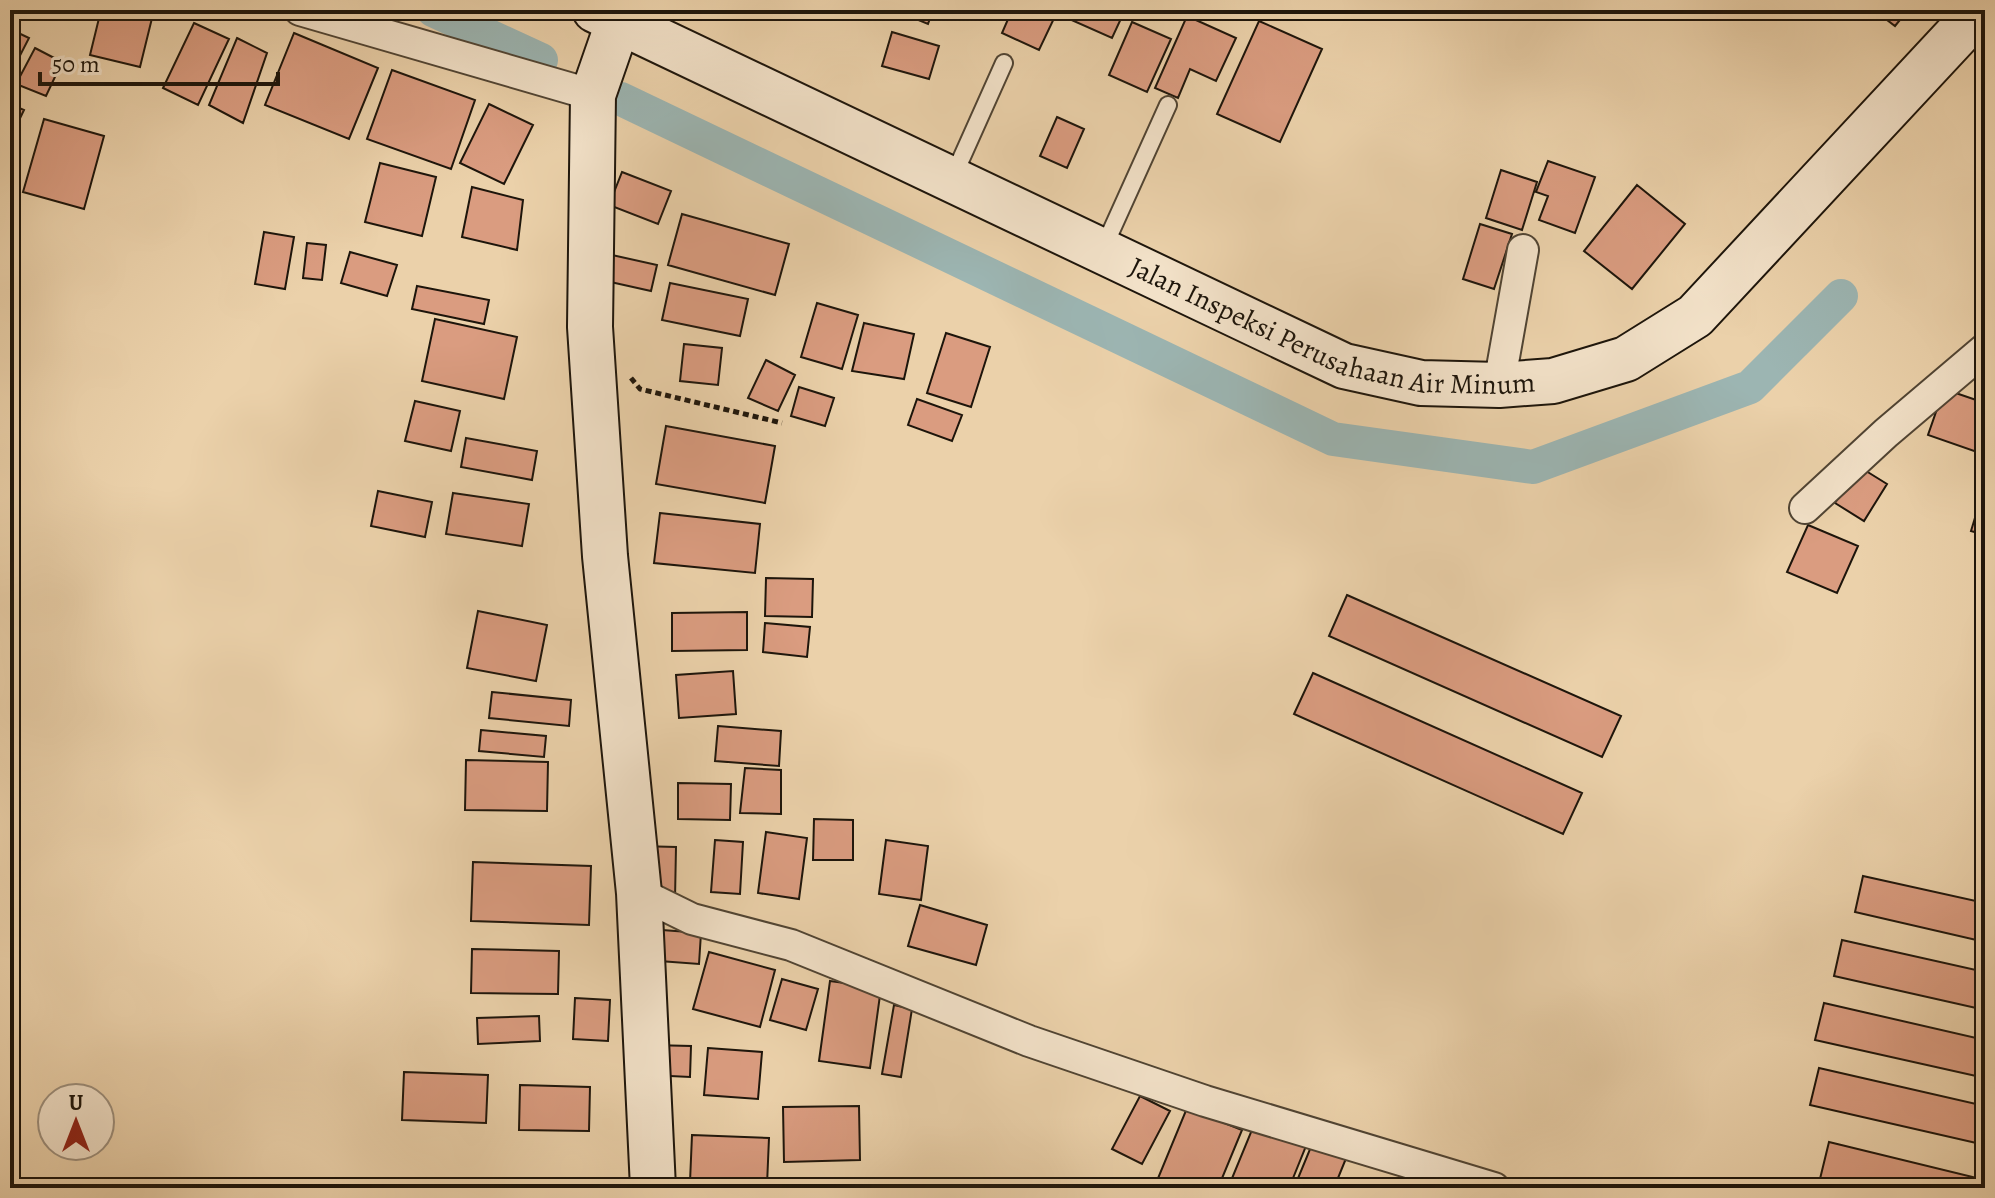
<svg xmlns="http://www.w3.org/2000/svg" width="1995" height="1198" font-family="Alegreya,serif">
<style>
.lines{fill:none;stroke-linecap:round;stroke-linejoin:round}
.canal{stroke:#9cb5b2;stroke-width:34}
.building{fill:#da9c80;stroke:#1d150b;stroke-width:2}
.lane-casing{stroke:#504433;stroke-width:20}
.street-casing{stroke:#504433;stroke-width:34}
.secondary-casing{stroke:#1d150b;stroke-width:48}
.path{stroke:#1d150b;stroke-width:5;stroke-dasharray:6 4;stroke-linecap:butt}
.lane{stroke:#f2e1c8;stroke-width:16}
.street{stroke:#f2e1c8;stroke-width:30}
.secondary{stroke:#f2e1c8;stroke-width:44}
.labels{text-anchor:middle;dominant-baseline:central;stroke-width:6;stroke-linejoin:round;paint-order:stroke}
.street-label{font-size:28px;fill:#1d150b;stroke:#f2e1c8}
</style>
<rect width="100%" height="100%" fill="#ebd1aa"/>
<filter id="stains"><feTurbulence type="fractalNoise" baseFrequency=".0025" numOctaves="4"/><feColorMatrix values="0 0 0 0 .2 0 0 0 0 .09 0 0 0 0 .02 0 0 0 .5 -.17"/></filter>
<radialGradient id="worn" r=".72"><stop offset=".6" stop-color="#630" stop-opacity="0"/><stop offset="1" stop-color="#630" stop-opacity=".3"/></radialGradient>
<g class="lines">
<!-- canal -->
<path class="canal" d="M 433,10 L 541,60
M 621,99 L 1333,439 L 1533,467 L 1750,387 L 1841,296"/>
</g>
<!-- building -->
<path class="building" d="M 101,10 L 154,10 L 140,67 L 90,55 Z
M 894,10 L 933,10 L 928,24 Z
M 1012,10 L 1058,10 L 1039,50 L 1002,33 Z
M 1060,10 L 1125,10 L 1112,38 L 1058,14 Z
M 1874,10 L 1908,10 L 1895,26 Z
M 1187,16 L 1236,38 L 1216,81 L 1190,69 L 1178,98 L 1155,88 Z
M 1259,21 L 1322,49 L 1280,142 L 1217,114 Z
M 1132,22 L 1171,39 L 1147,92 L 1109,75 Z
M 194,23 L 229,39 L 198,105 L 163,88 Z
M 10,29 L 29,38 L 10,75 Z
M 892,32 L 939,46 L 929,79 L 882,66 Z
M 294,33 L 378,68 L 349,139 L 265,105 Z
M 237,38 L 267,53 L 243,123 L 209,105 Z
M 35,48 L 62,62 L 46,96 L 16,84 Z
M 392,70 L 475,100 L 451,169 L 367,139 Z
M 10,104 L 24,110 L 10,139 Z
M 489,104 L 533,125 L 504,184 L 460,163 Z
M 1057,117 L 1084,129 L 1067,168 L 1040,156 Z
M 44,119 L 104,136 L 84,209 L 23,192 Z
M 1548,161 L 1595,177 L 1575,233 L 1539,220 L 1548,196 L 1536,192 Z
M 380,163 L 436,177 L 422,236 L 365,222 Z
M 1501,170 L 1537,182 L 1522,230 L 1486,218 Z
M 622,172 L 671,191 L 658,224 L 609,205 Z
M 1637,185 L 1685,224 L 1632,289 L 1584,251 Z
M 472,187 L 523,200 L 517,250 L 462,237 Z
M 682,214 L 789,244 L 775,295 L 668,265 Z
M 1480,224 L 1512,234 L 1494,289 L 1463,279 Z
M 264,232 L 294,237 L 285,289 L 255,284 Z
M 307,243 L 326,245 L 322,280 L 303,278 Z
M 350,252 L 397,265 L 387,296 L 341,283 Z
M 603,253 L 657,265 L 651,291 L 597,279 Z
M 670,283 L 748,299 L 740,336 L 662,320 Z
M 417,286 L 489,300 L 484,324 L 412,309 Z
M 817,303 L 858,315 L 842,369 L 801,357 Z
M 435,319 L 517,337 L 504,399 L 422,381 Z
M 864,323 L 914,334 L 904,379 L 852,371 Z
M 946,333 L 990,347 L 971,407 L 927,393 Z
M 684,344 L 722,348 L 718,385 L 680,381 Z
M 766,360 L 795,375 L 778,411 L 748,398 Z
M 799,387 L 834,398 L 825,426 L 791,416 Z
M 1944,389 L 1985,403 L 1985,428 L 1977,452 L 1928,435 Z
M 917,399 L 962,415 L 952,441 L 908,425 Z
M 415,401 L 460,411 L 451,451 L 405,441 Z
M 666,426 L 775,446 L 765,503 L 656,484 Z
M 466,438 L 537,451 L 532,480 L 461,467 Z
M 1858,466 L 1887,484 L 1864,521 L 1835,503 Z
M 378,491 L 432,502 L 425,537 L 371,526 Z
M 453,493 L 529,504 L 522,546 L 446,534 Z
M 1981,498 L 1985,500 L 1985,535 L 1971,531 Z
M 660,513 L 760,524 L 755,573 L 654,563 Z
M 1808,525 L 1858,546 L 1837,593 L 1787,572 Z
M 766,578 L 813,579 L 812,617 L 765,616 Z
M 1347,595 L 1621,716 L 1602,757 L 1329,636 Z
M 478,611 L 547,625 L 536,681 L 467,668 Z
M 747,612 L 747,650 L 672,651 L 672,613 Z
M 765,623 L 810,627 L 807,657 L 763,652 Z
M 733,671 L 736,714 L 679,718 L 676,675 Z
M 1313,673 L 1582,793 L 1563,834 L 1294,714 Z
M 492,692 L 571,700 L 569,726 L 489,718 Z
M 718,726 L 781,731 L 779,766 L 715,761 Z
M 481,730 L 546,736 L 544,757 L 479,751 Z
M 466,760 L 548,762 L 547,811 L 465,810 Z
M 745,768 L 781,770 L 781,814 L 740,813 Z
M 678,783 L 731,784 L 730,820 L 678,819 Z
M 814,819 L 853,820 L 853,860 L 813,860 Z
M 766,832 L 807,838 L 799,899 L 758,893 Z
M 715,840 L 743,842 L 740,894 L 711,892 Z
M 886,840 L 928,846 L 921,900 L 879,894 Z
M 638,846 L 676,847 L 675,899 L 636,898 Z
M 473,862 L 591,866 L 589,925 L 471,921 Z
M 1863,876 L 1985,903 L 1985,942 L 1855,912 Z
M 920,905 L 987,925 L 976,965 L 908,946 Z
M 649,929 L 701,933 L 699,964 L 646,960 Z
M 1842,940 L 1985,972 L 1985,1010 L 1834,976 Z
M 472,949 L 559,951 L 558,994 L 471,993 Z
M 709,952 L 775,970 L 760,1027 L 693,1009 Z
M 782,979 L 818,989 L 806,1030 L 770,1020 Z
M 830,981 L 881,988 L 870,1068 L 819,1061 Z
M 575,998 L 610,1000 L 608,1041 L 573,1039 Z
M 1824,1003 L 1985,1040 L 1985,1078 L 1815,1040 Z
M 894,1005 L 912,1009 L 901,1077 L 882,1074 Z
M 539,1016 L 540,1041 L 478,1044 L 477,1018 Z
M 651,1045 L 691,1046 L 690,1077 L 650,1075 Z
M 708,1048 L 762,1052 L 758,1099 L 704,1095 Z
M 1819,1068 L 1985,1106 L 1985,1145 L 1810,1105 Z
M 404,1072 L 488,1075 L 486,1123 L 402,1120 Z
M 520,1085 L 590,1087 L 589,1131 L 519,1130 Z
M 1140,1096 L 1170,1111 L 1142,1164 L 1112,1149 Z
M 859,1106 L 860,1160 L 784,1162 L 783,1107 Z
M 1187,1108 L 1242,1130 L 1218,1188 L 1154,1188 Z
M 1256,1120 L 1308,1141 L 1289,1188 L 1228,1188 Z
M 692,1135 L 769,1138 L 767,1185 L 690,1182 Z
M 1315,1137 L 1349,1151 L 1334,1188 L 1294,1188 Z
M 1829,1142 L 1985,1180 L 1985,1188 L 1839,1188 L 1819,1183 Z
M 819,1180 L 892,1180 L 892,1188 L 819,1188 Z"/>
<g class="lines">
<defs>
<path id="lane" d="M 953,177 L 1004,63
M 1103,249 L 1168,105"/>
<path id="street" d="M 300,10 L 593,95
M 1499,385 L 1523,250
M 1805,508 L 1886,433 L 1985,349
M 639,893 L 692,919 L 791,945 L 1029,1041 L 1205,1101 L 1494,1188"/>
<g id="secondary">
<path id="s1" d="M 595,10 L 1344,366 L 1421,383 L 1499,385 L 1553,381 L 1626,359 L 1695,316 L 1980,10"/>
<path d="M 619,20 L 593,95 L 590,327 L 605,556 L 639,893 L 653,1188"/>
</g>
</defs>
<!-- lane casing -->
<use href="#lane" class="lane-casing"/>
<!-- street casing -->
<use href="#street" class="street-casing"/>
<!-- secondary casing -->
<use href="#secondary" class="secondary-casing"/>
<!-- path -->
<path class="path" d="M 631,378 L 640,389 L 782,423"/>
<!-- lane -->
<use href="#lane" class="lane"/>
<!-- street -->
<use href="#street" class="street"/>
<!-- secondary -->
<use href="#secondary" class="secondary"/>
</g>
<g class="labels">
<!-- street labels -->
<g class="street-label">
<text stroke="none"><textPath href="#s1" startOffset="808">Jalan Inspeksi Perusahaan Air Minum</textPath></text>
</g>
</g>
<!-- margin -->
<rect width="1995" height="1198" fill="none" stroke="#ebd1aa" stroke-width="40"/>
<rect x="12" y="12" width="1971" height="1174" fill="none" stroke="#1d150b" stroke-width="4"/>
<rect x="20" y="20" width="1955" height="1158" fill="none" stroke="#1d150b" stroke-width="2"/>
<!-- north arrow -->
<g transform="translate(76 1122)"><circle r="38" fill="#f2e1c8" stroke="#9d8f7c" stroke-width="2"/>
<path d="M0-6L14 30L0 20L-14 30Z" fill="#8f2418"/>
<text y="-12" font-size="22" font-weight="bold" text-anchor="middle" fill="#1d150b">U</text>
</g>
<!-- scale -->
<path d="M40 72v12h238v-12" fill="none" stroke="#1d150b" stroke-width="4"/>
<text x="52" y="72" font-size="24" fill="#1d150b" stroke="#f2e1c8" stroke-width="6" paint-order="stroke">50 m</text>
<rect width="100%" height="100%" filter="url(#stains)"/>
<rect width="100%" height="100%" fill="url(#worn)"/>
</svg>
